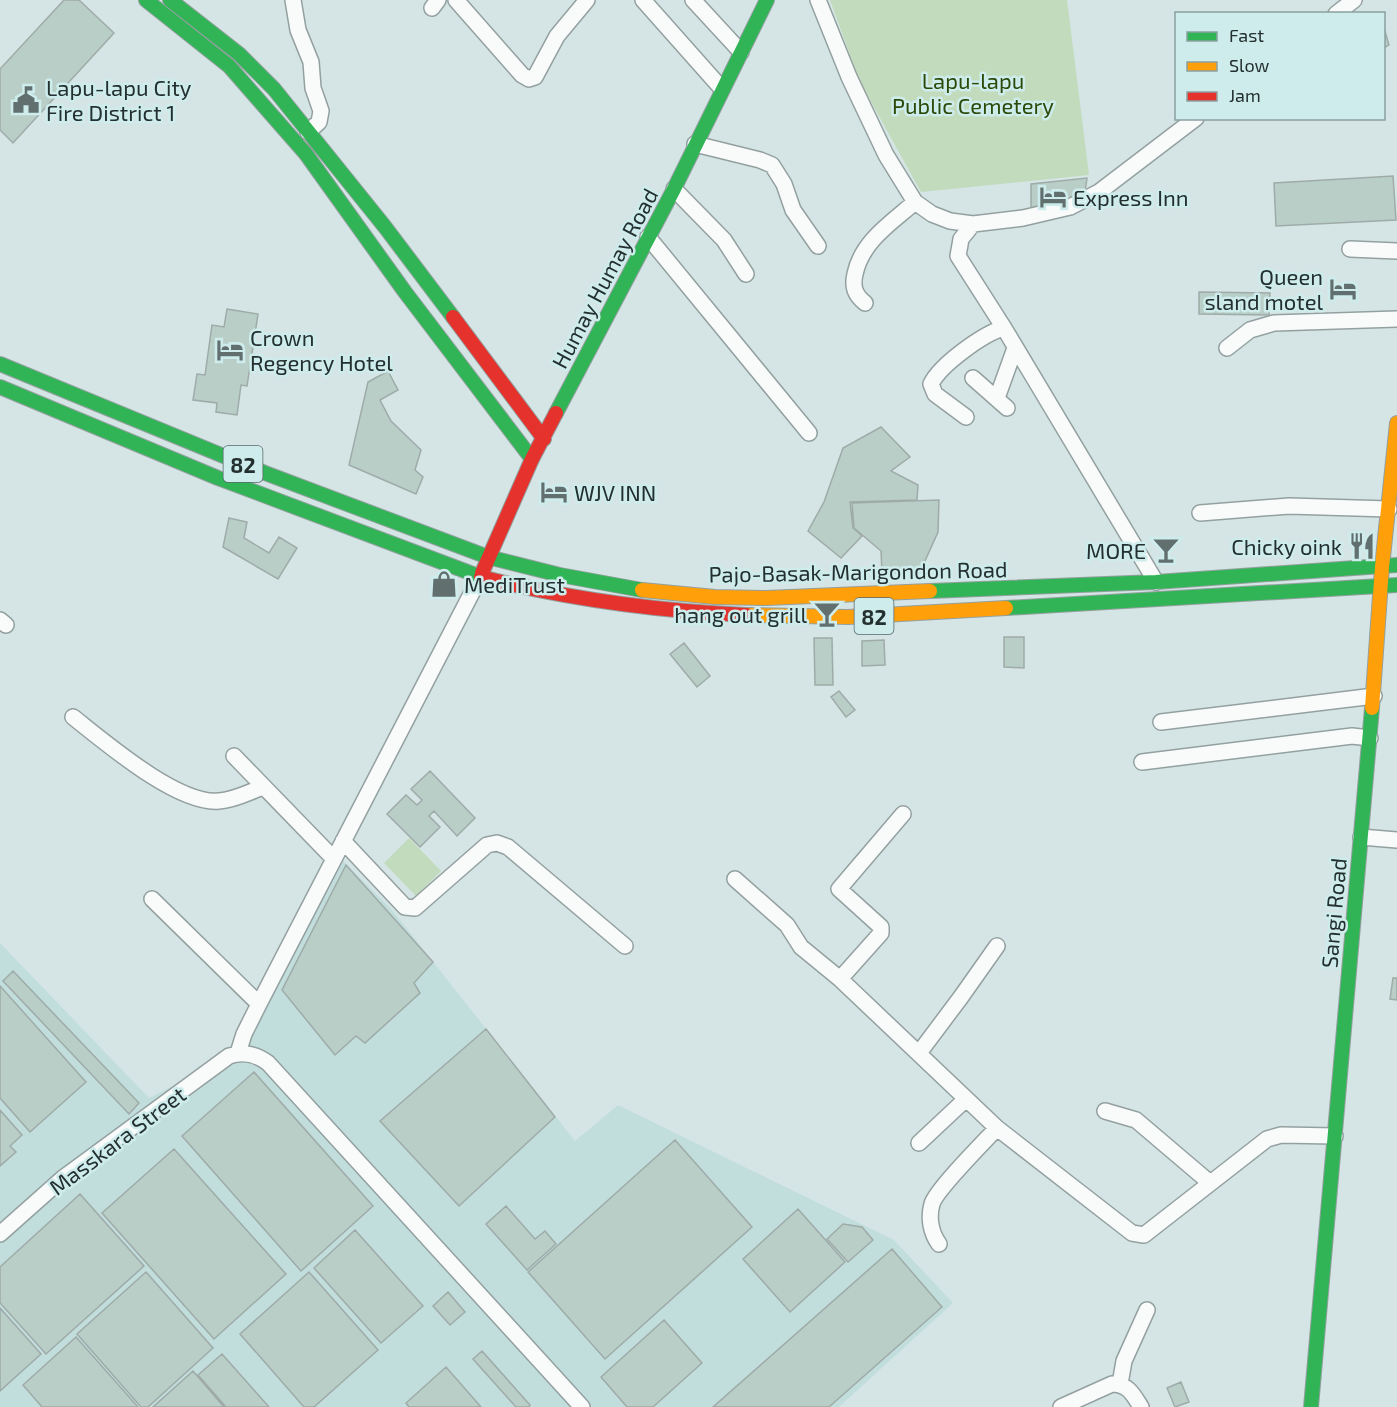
<svg xmlns="http://www.w3.org/2000/svg" width="1397" height="1407" font-family="'Exo 2',sans-serif">
<style>
.built{fill:#c1dedd}
.green{fill:#c2dbbc}
.building{fill:#b8cec7;stroke:#9faba8;stroke-width:1.5}
.lines{fill:none;stroke-linecap:round;stroke-linejoin:round}
.street-casing{stroke:#94a0a0;stroke-width:18}
.fast-casing{stroke:#94a0a0;stroke-width:16}
.slow-casing{stroke:#94a0a0;stroke-width:16}
.jam-casing{stroke:#94a0a0;stroke-width:16}
.street{stroke:#f9fbfb;stroke-width:15}
.fast{stroke:#30b455;stroke-width:14}
.slow{stroke:#ff9f0a;stroke-width:14}
.jam{stroke:#e5322d;stroke-width:14}
.labels{text-anchor:middle;dominant-baseline:central;stroke-width:5;stroke-linejoin:round;paint-order:stroke}
.shield{fill:#ceecec;stroke:#576868;stroke-width:1.5}
.shield-label{font-size:21px;font-weight:bold;fill:#242f2f}
.park-label{font-size:22px;fill:#2b4907;stroke:#ceecec}
.poi-label{font-size:22px;fill:#242f2f;stroke:#ceecec;text-anchor:start}
.street-label{font-size:22px;fill:#242f2f;stroke:#ceecec}
</style>
<rect width="100%" height="100%" fill="#d5e5e5"/>
<!-- built -->
<path class="built" d="M 341,859 L 392,910 L 575,1141 L 618,1105 L 894,1240 L 953,1303 L 839,1407 L 0,1407 L 0,943 L 149,1098 L 245,1049 Z"/>
<!-- green -->
<path class="green" d="M 830,0 L 1067,0 L 1089,175 L 921,192 L 860,82 Z
M 409,838 L 441,871 L 416,896 L 384,863 Z"/>
<!-- building -->
<path class="building" d="M 64,0 L 79,0 L 114,33 L 13,143 L 0,130 L 0,69 Z
M 1384,28 L 1389,45 L 1384,48 Z
M 1393,176 L 1396,220 L 1276,226 L 1274,183 Z
M 1087,178 L 1085,192 L 1063,202 L 1031,208 L 1031,184 Z
M 1199,292 L 1270,293 L 1269,315 L 1199,314 Z
M 227,309 L 258,314 L 247,386 L 241,385 L 237,415 L 216,412 L 217,403 L 193,400 L 197,374 L 205,375 L 212,325 L 224,327 Z
M 388,371 L 398,390 L 380,400 L 391,421 L 421,450 L 415,470 L 423,477 L 416,494 L 349,465 L 368,382 Z
M 881,427 L 910,457 L 891,471 L 918,485 L 917,500 L 850,502 L 853,528 L 862,536 L 841,558 L 808,531 L 824,502 L 843,448 Z
M 939,500 L 938,532 L 920,572 L 882,573 L 881,551 L 854,528 L 852,503 Z
M 229,518 L 247,522 L 244,538 L 269,553 L 279,537 L 297,548 L 278,579 L 223,547 Z
M 1004,637 L 1024,637 L 1024,668 L 1004,667 Z
M 814,638 L 832,638 L 833,685 L 815,685 Z
M 884,640 L 885,665 L 862,666 L 862,641 Z
M 684,643 L 710,676 L 697,687 L 670,654 Z
M 839,691 L 855,710 L 846,717 L 831,697 Z
M 430,771 L 475,818 L 457,836 L 434,811 L 429,816 L 440,827 L 420,847 L 387,814 L 406,795 L 417,805 L 422,800 L 411,789 Z
M 346,865 L 433,962 L 414,983 L 420,993 L 365,1043 L 356,1036 L 335,1055 L 282,990 Z
M 13,971 L 139,1103 L 129,1114 L 3,981 Z
M 1393,978 L 1397,978 L 1397,1000 L 1390,999 Z
M 0,986 L 86,1082 L 30,1132 L 0,1098 Z
M 486,1029 L 555,1117 L 459,1206 L 380,1121 Z
M 254,1072 L 373,1206 L 301,1271 L 182,1136 Z
M 0,1110 L 22,1135 L 10,1146 L 16,1152 L 0,1166 Z
M 675,1140 L 752,1227 L 605,1359 L 528,1272 Z
M 174,1149 L 286,1274 L 214,1339 L 102,1213 Z
M 80,1194 L 144,1266 L 46,1354 L 0,1303 L 0,1267 Z
M 506,1206 L 535,1239 L 545,1231 L 556,1244 L 527,1270 L 486,1224 Z
M 798,1209 L 845,1262 L 790,1312 L 743,1259 Z
M 843,1224 L 862,1227 L 873,1240 L 848,1262 L 827,1239 Z
M 355,1230 L 423,1306 L 381,1343 L 314,1268 Z
M 892,1249 L 942,1307 L 829,1407 L 713,1407 Z
M 146,1272 L 213,1348 L 148,1407 L 141,1407 L 77,1334 Z
M 309,1272 L 378,1350 L 314,1407 L 304,1407 L 240,1334 Z
M 448,1292 L 465,1312 L 450,1325 L 433,1306 Z
M 0,1308 L 41,1354 L 0,1391 Z
M 664,1320 L 702,1363 L 653,1407 L 627,1407 L 601,1377 Z
M 76,1337 L 138,1407 L 42,1407 L 23,1385 Z
M 482,1351 L 530,1405 L 529,1407 L 516,1407 L 473,1359 Z
M 222,1354 L 269,1407 L 226,1407 L 198,1375 Z
M 446,1367 L 481,1407 L 409,1407 L 406,1403 Z
M 193,1371 L 224,1407 L 153,1407 Z
M 1181,1382 L 1189,1402 L 1175,1407 L 1167,1388 Z"/>
<g class="lines">
<defs>
<path id="street" d="M 293,0 L 298,30 L 311,62 L 313,88 L 321,111 L 319,122 L 308,132
M 456,0 L 522,75 L 529,79 L 535,77 L 557,36 L 587,0
M 643,0 L 722,89
M 693,0 L 741,52
M 818,0 L 849,77 L 886,155 L 915,202 L 932,214 L 950,221 L 973,224 L 1023,218 L 1070,207 L 1099,192 L 1196,118
M 432,8 L 438,0
M 1336,14 L 1354,0
M 695,144 L 760,160 L 772,165 L 784,184 L 793,210 L 818,246
M 674,189 L 724,240 L 746,274
M 973,224 L 961,239 L 958,256 L 1004,328 L 1156,582
M 648,237 L 809,433
M 1350,249 L 1397,251
M 865,303 C 855,295 852,287 855,274 C 862,241 891,223 915,202
M 1227,348 L 1250,330 L 1274,323 L 1397,319
M 973,378 L 1007,408
M 997,398 L 1015,348
M 966,417 L 935,394 L 931,384 C 940,365 984,333 1004,328
M 1200,513 L 1289,506 L 1389,509
M 0,620 L 6,625
M 73,717 C 106,743 178,805 219,801 C 235,800 249,792 263,787
M 1161,722 L 1374,696
M 234,756 L 334,859
M 1142,762 L 1352,736 L 1370,738
M 1361,837 L 1397,840
M 343,841 L 405,907 L 415,908 L 487,845 L 497,843 L 508,847 L 625,946
M 735,879 L 787,925 L 801,947 L 840,979 L 997,1128 L 1132,1233 L 1144,1235 L 1267,1139 L 1281,1135 L 1335,1136
M 152,899 L 259,1004
M 840,979 L 881,933 L 881,927 L 839,889 L 903,814
M 238,1053 L 244,1034 L 259,1004 L 480,577
M 919,1053 L 961,997 L 997,946
M 1105,1111 L 1136,1120 L 1209,1182
M 919,1143 L 966,1099
M 0,1234 L 63,1178 L 229,1056 C 244,1051 256,1054 268,1063 L 582,1407
M 939,1244 C 931,1233 928,1218 932,1204 C 936,1190 984,1142 997,1128
M 1120,1384 L 1124,1361 L 1147,1310
M 1061,1407 L 1112,1384 C 1128,1384 1133,1394 1141,1407"/>
<path id="fast" d="M 146,0 L 229,66 L 306,154 L 405,292 L 532,459
M 170,0 L 239,54 L 274,89 L 385,227 L 453,317
M 0,364 L 265,473 L 488,557 L 560,575 L 642,590
M 0,387 L 218,478 L 481,577
M 556,413 L 674,189 L 767,0
M 930,591 L 1156,582 L 1397,565
M 1006,608 L 1397,585
M 1311,1407 L 1372,708"/>
<path id="slow" d="M 642,590 L 715,597 L 766,598 L 930,591
M 747,615 L 848,617 L 1006,608
M 1372,708 L 1382,567 L 1397,423"/>
<path id="jam" d="M 453,317 L 544,439
M 482,573 L 532,459 L 556,413
M 481,577 C 568,599 657,611 747,615"/>
</defs>
<!-- street casing -->
<use href="#street" class="street-casing"/>
<!-- fast casing -->
<use href="#fast" class="fast-casing"/>
<!-- slow casing -->
<use href="#slow" class="slow-casing"/>
<!-- jam casing -->
<use href="#jam" class="jam-casing"/>
<!-- street -->
<use href="#street" class="street"/>
<!-- fast -->
<use href="#fast" class="fast"/>
<!-- slow -->
<use href="#slow" class="slow"/>
<!-- jam -->
<use href="#jam" class="jam"/>
</g>
<!-- icons -->
<defs>
<symbol id="civic-bare" viewBox="-9 -9 18 18"><path d="M-.6-6.5H3V-4.5H.6V-3L4-1V1h2V6H-6V1h2V-1L-.6-3ZM-1.2 2.5V6h2.4V2.5Z" fill="#626f6f" stroke="#ceecec" stroke-width="2.5" paint-order="stroke"/></symbol>
<symbol id="hotel-bare" viewBox="-9 -9 18 18"><path d="M-6-4.5h1.5V1H6V5H4.5V3h-9V5H-6ZM-4 0a1.8 1.8 0 1 1 3.6 0ZM.5 0V-2.5h3Q6-2.5 6 0Z" fill="#626f6f" stroke="#ceecec" stroke-width="2.5" paint-order="stroke"/></symbol>
<symbol id="restaurant-bare" viewBox="-9 -9 18 18"><path d="M-5-6h1v4h1v-4h1v4h1v-4h1v5L-1.5 .5V6h-2V.5L-5-1ZM5-6V6H3V1.5H1.5Q1.5-4 5-6Z" fill="#626f6f" stroke="#ceecec" stroke-width="2.5" paint-order="stroke"/></symbol>
<symbol id="bar-bare" viewBox="-9 -9 18 18"><path d="M-6-5H6L.8 .8V4.5H3.5V6h-7V4.5H-.8V.8Z" fill="#626f6f" stroke="#ceecec" stroke-width="2.5" paint-order="stroke"/></symbol>
<symbol id="shop-bare" viewBox="-9 -9 18 18"><path d="M-5-2.5h2.3a2.7 3.5 0 0 1 5.4 0H5L5.5 6h-11ZM-1.5-2.5h3a1.5 2.3 0 0 0-3 0Z" fill="#626f6f" stroke="#ceecec" stroke-width="2.5" paint-order="stroke"/></symbol>
</defs>
<g fill-rule="evenodd">
<use href="#civic-bare" x="7" y="81" width="38" height="38"/>
<use href="#hotel-bare" x="1034" y="178" width="38" height="38"/>
<use href="#hotel-bare" x="1324" y="270" width="38" height="38"/>
<use href="#hotel-bare" x="211" y="331" width="38" height="38"/>
<use href="#hotel-bare" x="535" y="473" width="38" height="38"/>
<use href="#restaurant-bare" x="1343" y="527" width="38" height="38"/>
<use href="#bar-bare" x="1147" y="531" width="38" height="38"/>
<use href="#shop-bare" x="425" y="565" width="38" height="38"/>
<use href="#bar-bare" x="808" y="595" width="38" height="38"/>
</g>
<g class="labels">
<!-- shield labels -->
<g class="shield">
<rect x="223.5" y="446" width="39" height="36" rx="4.5"/>
<rect x="854.5" y="598" width="39" height="36" rx="4.5"/>
</g>
<g class="shield-label">
<text x="243" y="464">82</text>
<text x="874" y="616">82</text>
</g>
<!-- park labels -->
<g class="park-label">
<text x="973" y="80">Lapu-lapu<tspan x="973" dy="25">Public Cemetery</tspan></text>
</g>
<!-- poi labels -->
<g class="poi-label">
<text x="46" y="87">Lapu-lapu City<tspan x="46" dy="25">Fire District 1</tspan></text>
<text x="1073" y="197">Express Inn</text>
<text x="1323" y="276" text-anchor="end">Queen<tspan x="1323" dy="25">sland motel</tspan></text>
<text x="250" y="337">Crown<tspan x="250" dy="25">Regency Hotel</tspan></text>
<text x="574" y="492">WJV INN</text>
<text x="1342" y="546" text-anchor="end">Chicky oink</text>
<text x="1146" y="550" text-anchor="end">MORE</text>
<text x="464" y="584">MediTrust</text>
<text x="807" y="614" text-anchor="end">hang out grill</text>
</g>
<!-- street labels -->
<g class="street-label">
<text transform="translate(604 278) rotate(-62)">Humay Humay Road</text>
<text transform="translate(858 571) rotate(-1)">Pajo-Basak-Marigondon Road</text>
<text transform="translate(1333 913) rotate(-85)">Sangi Road</text>
<text transform="translate(117 1140) rotate(-37)">Masskara Street</text>
</g>
</g>
<!-- legend -->
<rect x="1175" y="12" width="210" height="108" fill="#ceecec" stroke="#8aa0a0" stroke-width="1.5"/>
<rect x="1187" y="32" width="30" height="9" fill="#30b455" stroke="#8aa0a0" stroke-width="1.5"/>
<text x="1229" y="42" font-size="18" fill="#242f2f">Fast</text>
<rect x="1187" y="62" width="30" height="9" fill="#ff9f0a" stroke="#8aa0a0" stroke-width="1.5"/>
<text x="1229" y="72" font-size="18" fill="#242f2f">Slow</text>
<rect x="1187" y="92" width="30" height="9" fill="#e5322d" stroke="#8aa0a0" stroke-width="1.5"/>
<text x="1229" y="102" font-size="18" fill="#242f2f">Jam</text>
</svg>
